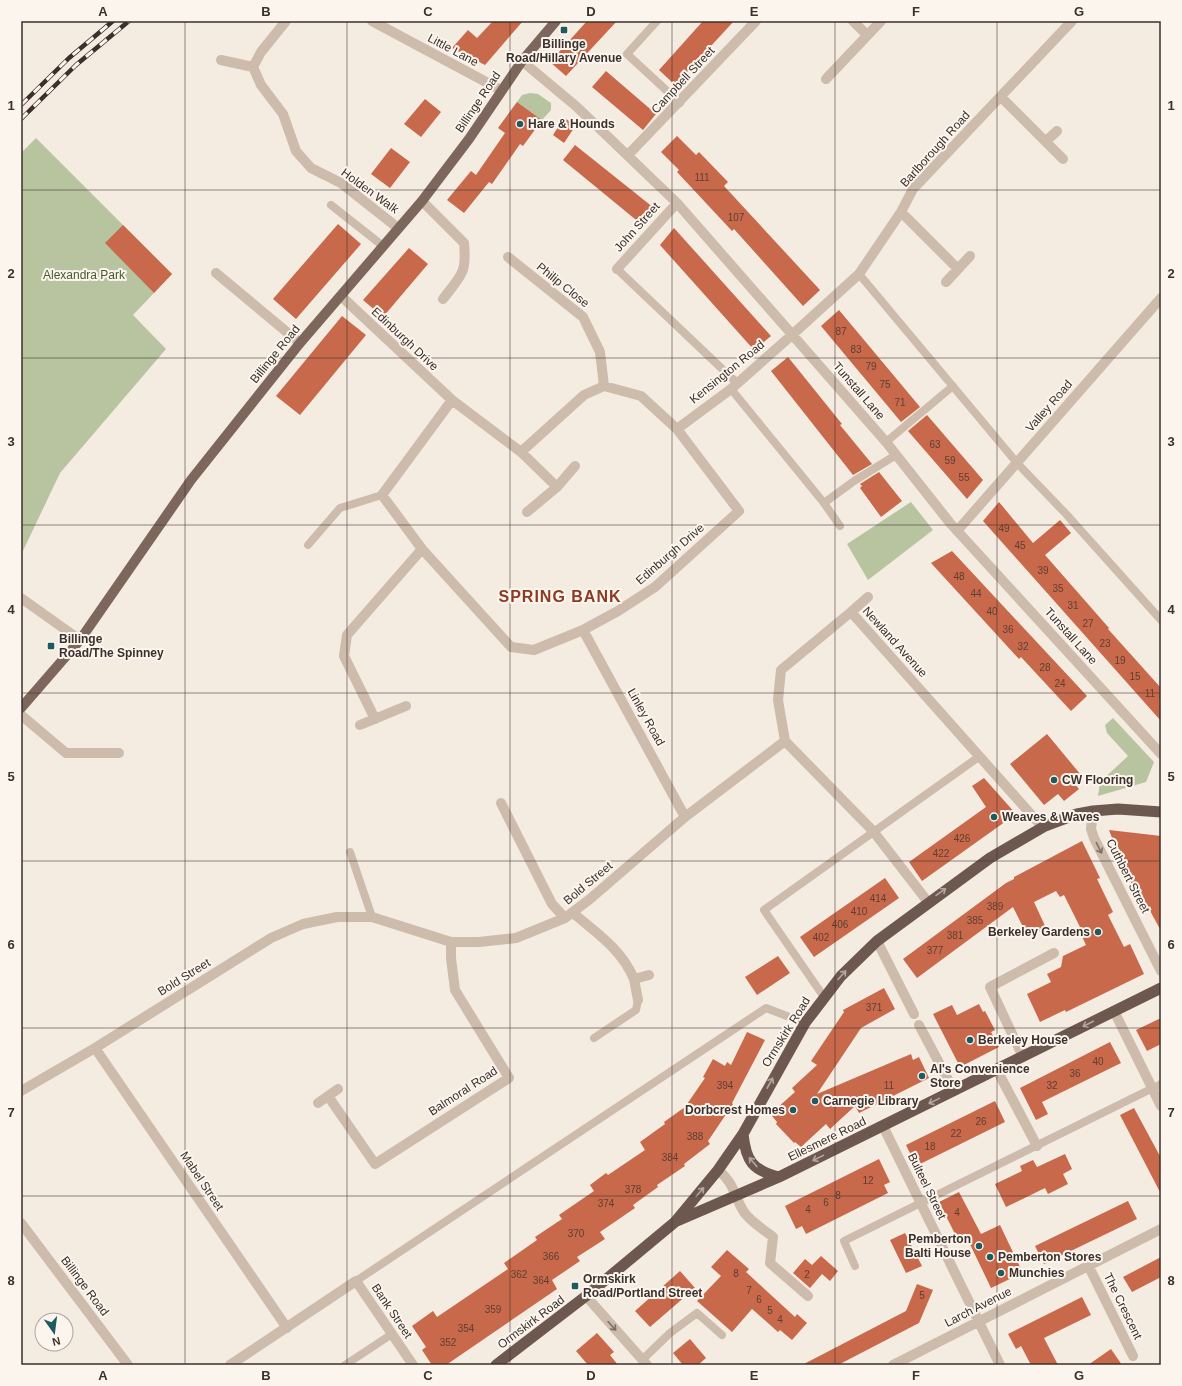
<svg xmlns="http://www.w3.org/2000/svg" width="1182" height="1386" font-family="Arial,sans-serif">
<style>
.green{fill:#b8c4a0}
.building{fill:#c8694b}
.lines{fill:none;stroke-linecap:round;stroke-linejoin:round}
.service{stroke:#cdbbac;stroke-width:8}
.minor{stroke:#cdbbac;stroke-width:10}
.tertiary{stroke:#cdbbac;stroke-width:10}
.primary{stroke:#7d675c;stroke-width:10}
.trunk{stroke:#6c584f;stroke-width:11}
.rail-casing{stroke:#3b302b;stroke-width:4.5}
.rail{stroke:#fbf5ee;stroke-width:3;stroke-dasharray:9;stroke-linecap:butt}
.oneway{stroke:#7d6f65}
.oneway2{stroke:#b4a69e}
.grid{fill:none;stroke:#3b302b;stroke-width:1;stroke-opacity:0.55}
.poi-dot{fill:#1f5a5e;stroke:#fbf5ee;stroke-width:1.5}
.labels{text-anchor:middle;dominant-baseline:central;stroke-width:4;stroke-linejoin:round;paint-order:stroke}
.number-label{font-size:10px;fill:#5e3e33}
.poi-label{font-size:12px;font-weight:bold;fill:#3b302b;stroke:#fbf5ee;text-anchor:start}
.street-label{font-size:12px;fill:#3b302b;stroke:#fbf5ee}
.park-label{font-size:12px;fill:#4a5a2e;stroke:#fbf5ee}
.district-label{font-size:16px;font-weight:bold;letter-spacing:1px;fill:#8c3b22;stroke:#fbf5ee}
.neatline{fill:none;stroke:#3b302b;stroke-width:1.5}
.grid-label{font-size:13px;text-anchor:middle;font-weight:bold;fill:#3b302b}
</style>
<rect width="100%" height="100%" fill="#f4ebe1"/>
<!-- green -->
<path class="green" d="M 530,93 L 538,94 L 551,103 L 551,110 L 542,120 L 517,102 L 522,95 Z
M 36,138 L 172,274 L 133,315 L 166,349 L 60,473 L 21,555 L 21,153 Z
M 911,502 L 933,530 L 868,580 L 847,544 Z
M 1113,718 L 1154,762 L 1146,782 L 1098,796 L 1100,782 L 1128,756 L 1107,733 L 1105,725 Z"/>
<!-- building -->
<path class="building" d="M 493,21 L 523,21 L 485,65 L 452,48 L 468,30 L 477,38 Z
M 587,21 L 617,21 L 566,76 L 550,62 Z
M 703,21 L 734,21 L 675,85 L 659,70 Z
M 606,71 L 656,114 L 643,130 L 592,87 Z
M 425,99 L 441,112 L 421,137 L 404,124 Z
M 517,102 L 542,120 L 523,146 L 520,144 L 492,184 L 489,182 L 464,213 L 447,200 L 471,171 L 476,175 L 505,133 L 498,128 Z
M 564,118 L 576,125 L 564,143 L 553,135 Z
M 677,136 L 696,155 L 699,152 L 728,182 L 724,186 L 820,290 L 803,306 L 734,229 L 732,231 L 677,172 L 679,170 L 661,152 Z
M 575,145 L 654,208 L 641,224 L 563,160 Z
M 391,148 L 410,162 L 390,188 L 371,174 Z
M 338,224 L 361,244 L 296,319 L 273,299 Z
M 123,225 L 172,274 L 154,293 L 105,243 Z
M 674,228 L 771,336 L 754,350 L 660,245 Z
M 409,248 L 428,264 L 383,317 L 363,300 Z
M 839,310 L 920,407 L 901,422 L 821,326 Z
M 342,316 L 366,335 L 300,415 L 276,396 Z
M 788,357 L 842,424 L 840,425 L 872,464 L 853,475 L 771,371 Z
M 927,415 L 983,480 L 967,499 L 908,431 Z
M 879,472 L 902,501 L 881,517 L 860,488 L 862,486 L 860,484 Z
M 999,502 L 1033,543 L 1060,520 L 1071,533 L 1045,555 L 1109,628 L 1108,629 L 1161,688 L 1161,721 L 983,521 Z
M 952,551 L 1087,696 L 1071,711 L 1021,657 L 1019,659 L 931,563 Z
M 1047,734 L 1081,775 L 1073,782 L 1079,789 L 1064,801 L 1058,794 L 1044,805 L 1010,764 Z
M 984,778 L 1016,814 L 922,881 L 909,862 L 986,807 L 972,786 Z
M 1109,830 L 1161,836 L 1161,931 L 1141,894 L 1138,896 L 1124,869 Z
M 1082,841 L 1100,878 L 1097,879 L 1113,912 L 1108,915 L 1124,947 L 1130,944 L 1144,974 L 1066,1012 L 1065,1010 L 1040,1022 L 1027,994 L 1051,982 L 1047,974 L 1061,967 L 1063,956 L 1086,945 L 1078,928 L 1080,927 L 1064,895 L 1060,897 L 1056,891 L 1034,902 L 1046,928 L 1028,937 L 1013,907 L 917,978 L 903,959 L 1006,883 L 1014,879 L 1014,877 Z
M 885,878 L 899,898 L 814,957 L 800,937 Z
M 778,956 L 790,973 L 757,995 L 745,977 Z
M 884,988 L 895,1009 L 861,1028 L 817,1094 L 911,1054 L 913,1060 L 919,1057 L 929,1078 L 859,1113 L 855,1106 L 830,1129 L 826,1124 L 801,1147 L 795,1142 L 794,1143 L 776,1124 L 777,1122 L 772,1116 L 779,1110 L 777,1108 L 795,1092 L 792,1088 L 817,1065 L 811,1061 L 844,1012 L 843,1010 Z
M 979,1004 L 983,1012 L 985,1011 L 995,1030 L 991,1032 L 999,1047 L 960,1067 L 933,1014 L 952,1005 L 957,1015 Z
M 1161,1018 L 1161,1044 L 1147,1051 L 1136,1030 Z
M 747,1032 L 765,1040 L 732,1103 L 733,1104 L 708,1141 L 710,1144 L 684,1164 L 685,1166 L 657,1185 L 658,1187 L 633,1205 L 635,1208 L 600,1232 L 605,1239 L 577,1257 L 580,1261 L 552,1280 L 557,1289 L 446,1365 L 432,1365 L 422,1350 L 426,1347 L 412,1326 L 433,1311 L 437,1317 L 508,1269 L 504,1263 L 537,1240 L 535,1237 L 562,1219 L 559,1215 L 594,1191 L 590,1185 L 606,1173 L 608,1175 L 645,1150 L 640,1142 L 665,1124 L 664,1122 L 685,1107 L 705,1078 L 703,1077 L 713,1059 L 725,1066 L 727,1062 L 731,1065 Z
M 1110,1042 L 1121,1063 L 1042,1102 L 1048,1114 L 1036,1120 L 1020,1088 Z
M 995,1101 L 1005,1122 L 916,1166 L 906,1145 Z
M 1134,1108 L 1161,1158 L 1161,1194 L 1120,1115 Z
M 1065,1154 L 1072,1169 L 1063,1174 L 1068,1184 L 1048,1194 L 1045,1188 L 1006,1207 L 995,1184 L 1022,1171 L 1020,1166 L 1033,1160 L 1037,1167 Z
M 879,1159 L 890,1182 L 884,1185 L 888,1193 L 806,1234 L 802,1226 L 796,1229 L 785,1206 Z
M 959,1192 L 981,1234 L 1000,1225 L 1020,1267 L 1011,1271 L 1014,1277 L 991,1288 L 967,1238 L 959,1242 L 939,1202 Z
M 1128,1201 L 1137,1219 L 1044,1264 L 1035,1246 Z
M 905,1233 L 922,1266 L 906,1273 L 890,1240 Z
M 727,1250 L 749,1269 L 746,1272 L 783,1306 L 795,1317 L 797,1314 L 807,1323 L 792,1340 L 780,1330 L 778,1332 L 752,1309 L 732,1332 L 697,1301 L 721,1276 L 711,1267 Z
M 821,1256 L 838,1271 L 830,1281 L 822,1274 L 810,1288 L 793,1273 L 805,1259 L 812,1265 Z
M 1161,1257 L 1161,1277 L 1132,1292 L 1123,1277 Z
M 680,1271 L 695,1288 L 650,1327 L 635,1311 Z
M 917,1284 L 933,1290 L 919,1323 L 838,1365 L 802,1365 L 906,1311 Z
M 1082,1297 L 1091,1315 L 1044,1338 L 1058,1365 L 1031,1365 L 1021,1346 L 1016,1349 L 1008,1334 Z
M 597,1333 L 614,1352 L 610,1355 L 618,1365 L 588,1365 L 576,1351 Z
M 690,1339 L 706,1358 L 698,1365 L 683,1365 L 673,1353 Z
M 1111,1349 L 1122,1365 L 1088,1365 Z"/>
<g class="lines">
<!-- service -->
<path class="service" d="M 657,21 L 627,54 L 680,103
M 331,205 L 383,246
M 617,269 L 737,383
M 859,274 L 1017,463 L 1066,514 L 1161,620
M 731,389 L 824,503 L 840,526
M 886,442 L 953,386
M 824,503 L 854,481 L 896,455
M 308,545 L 340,508 L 382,495
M 350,852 L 372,917
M 824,997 L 764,910 L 980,756
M 594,1038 L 636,1010 L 638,1000
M 855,1266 L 844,1241 L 1161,1084
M 356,1281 L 766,1008 L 805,1023
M 642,1360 L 670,1333 L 697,1313 L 722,1335
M 345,1365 L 392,1334"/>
<!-- minor -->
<path class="minor" d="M 286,21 L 261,52 L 253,67 L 261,85 L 283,114 L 296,151 L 311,168 L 341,183 L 398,228
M 853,21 L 867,35
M 221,60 L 253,67
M 522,61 L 577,107 L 677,203 L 886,442 L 950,523 L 1161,754
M 826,79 L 881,21
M 1001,97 L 1063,159
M 1046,141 L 1057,131
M 628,155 L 756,21
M 422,201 L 464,243 C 467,274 461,275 443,299
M 901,212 L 958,269
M 508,257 L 583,317 L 600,352 L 604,386
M 617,269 L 677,203
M 216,273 L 300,343
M 946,282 L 970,256
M 341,296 L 452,400 L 521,452 L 584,395 L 604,386 L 641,396 L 677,429 L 739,511 L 655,587 L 618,611 L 583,630 L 534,650 L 511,647 L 422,549 L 382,495 L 452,400
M 677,429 L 731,389 L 793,334 L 859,274 L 901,212 L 913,189 L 1072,21
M 521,452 L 557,487
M 527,512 L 557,487 L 575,466
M 957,531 L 1161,298
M 21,598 L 80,640
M 851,612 L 868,597
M 583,630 L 685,817
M 21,715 L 66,753 L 119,753
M 375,719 L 344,656 L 347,635 L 422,549
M 360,725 L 406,706
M 501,803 L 552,904 L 565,918
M 1093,811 L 1091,829 L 1094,838 L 1161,971
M 928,902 L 873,831 L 785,741 L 778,700 L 781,670 L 851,612 L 1036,820 L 1045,826
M 573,913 C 597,933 622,950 634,979
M 877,941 L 914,1014
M 638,1000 L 634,979 L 649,975
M 1114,1011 L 1161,1106
M 919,1025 L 954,1091
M 95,1048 L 287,1328
M 1023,1057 L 990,987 L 1054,953
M 997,1070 L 1037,1146
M 21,1091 L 95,1048 L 271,938 L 303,924 L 337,917 L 372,917 L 451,942 L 479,942 L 516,938 L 565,918 L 590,899 L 685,817 L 785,741
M 328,1096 L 375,1164 L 509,1078 L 455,990 L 451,958 L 451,942
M 318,1103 L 338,1089
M 883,1126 L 1000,1365
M 718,1170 C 736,1185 733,1195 744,1212 C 750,1221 764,1230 773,1237 L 770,1263 L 808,1296
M 21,1223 L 128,1365
M 1089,1267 L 1133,1356
M 586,1296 L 647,1365
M 230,1365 L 356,1281 L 413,1365
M 893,1365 L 1161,1229"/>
<!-- tertiary -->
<path class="tertiary" d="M 372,21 L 501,90"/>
<!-- primary -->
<path class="primary" d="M 21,708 L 80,640 L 191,480 L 300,343 L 422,201 L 469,139 L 522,61 L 556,21"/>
<!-- trunk -->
<path class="trunk" d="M 743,1134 C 746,1161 752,1170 779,1177
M 677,1221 L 779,1177 L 1161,988
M 496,1365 L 586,1296 L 675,1222 L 718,1170 L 743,1134 L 805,1023 L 841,976 L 877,941 L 990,858 L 1045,826 L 1077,814 L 1093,811 L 1118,809 L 1161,812"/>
<defs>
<path id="rail" d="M 21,105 L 69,58 L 113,21
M 21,119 L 76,65 L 129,21"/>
</defs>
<!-- rail casing -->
<use href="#rail" class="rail-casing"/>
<!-- rail -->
<use href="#rail" class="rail"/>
</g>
<!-- one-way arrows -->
<defs><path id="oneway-shaft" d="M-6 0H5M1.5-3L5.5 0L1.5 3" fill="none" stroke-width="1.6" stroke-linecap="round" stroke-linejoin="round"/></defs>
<g class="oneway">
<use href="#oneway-shaft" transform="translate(1099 848) rotate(63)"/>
<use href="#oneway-shaft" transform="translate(612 1326) rotate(48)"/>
</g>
<g class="oneway2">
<use href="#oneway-shaft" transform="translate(941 892) rotate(-35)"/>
<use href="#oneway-shaft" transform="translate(842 975) rotate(-48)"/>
<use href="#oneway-shaft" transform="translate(1088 1024) rotate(153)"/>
<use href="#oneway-shaft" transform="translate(770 1083) rotate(-61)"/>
<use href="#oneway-shaft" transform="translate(934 1101) rotate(154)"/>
<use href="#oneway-shaft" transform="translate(818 1158) rotate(154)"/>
<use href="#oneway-shaft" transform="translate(753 1162) rotate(-130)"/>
<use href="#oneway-shaft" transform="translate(700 1192) rotate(-50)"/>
</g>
<!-- grid -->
<path class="grid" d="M 185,21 L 185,1365M 347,21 L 347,1365M 510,21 L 510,1365M 672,21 L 672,1365M 835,21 L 835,1365M 997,21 L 997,1365M 21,190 L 1161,190M 21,358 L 1161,358M 21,525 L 1161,525M 21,693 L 1161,693M 21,861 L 1161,861M 21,1028 L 1161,1028M 21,1196 L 1161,1196"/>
<!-- markers -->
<g class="poi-dot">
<rect x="560" y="26" width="8" height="8" rx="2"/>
<circle cx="520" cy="124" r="4"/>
<rect x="47" y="642" width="8" height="8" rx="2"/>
<circle cx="1054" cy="780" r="4"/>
<circle cx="994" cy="817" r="4"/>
<circle cx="1098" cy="932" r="4"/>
<circle cx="970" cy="1040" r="4"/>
<circle cx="922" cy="1076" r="4"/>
<circle cx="815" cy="1101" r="4"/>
<circle cx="793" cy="1110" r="4"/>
<circle cx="979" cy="1246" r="4"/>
<circle cx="990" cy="1257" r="4"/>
<circle cx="1001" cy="1273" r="4"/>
<rect x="571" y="1282" width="8" height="8" rx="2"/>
</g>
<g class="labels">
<!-- number labels -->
<g class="number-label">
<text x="702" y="177">111</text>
<text x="736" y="217">107</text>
<text x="841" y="331">87</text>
<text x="856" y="349">83</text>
<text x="871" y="366">79</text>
<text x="885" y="384">75</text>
<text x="900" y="402">71</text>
<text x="935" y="444">63</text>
<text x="950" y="460">59</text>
<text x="964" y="477">55</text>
<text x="1004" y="528">49</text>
<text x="1020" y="545">45</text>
<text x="1043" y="570">39</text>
<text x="959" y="576">48</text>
<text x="1058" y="588">35</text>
<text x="976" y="593">44</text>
<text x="1073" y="605">31</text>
<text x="992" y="611">40</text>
<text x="1088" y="623">27</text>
<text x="1008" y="629">36</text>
<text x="1105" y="643">23</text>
<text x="1023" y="646">32</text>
<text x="1120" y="660">19</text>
<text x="1045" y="667">28</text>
<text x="1135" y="676">15</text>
<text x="1060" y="683">24</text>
<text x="1150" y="693">11</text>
<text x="962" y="838">426</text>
<text x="941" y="853">422</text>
<text x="878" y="898">414</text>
<text x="995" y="906">389</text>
<text x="859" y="911">410</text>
<text x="975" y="920">385</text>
<text x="840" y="924">406</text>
<text x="955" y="935">381</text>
<text x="821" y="937">402</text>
<text x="935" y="950">377</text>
<text x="874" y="1007">371</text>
<text x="1098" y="1061">40</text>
<text x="1075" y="1073">36</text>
<text x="725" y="1085">394</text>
<text x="889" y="1085">11</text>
<text x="1052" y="1085">32</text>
<text x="981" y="1121">26</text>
<text x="956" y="1133">22</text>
<text x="695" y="1136">388</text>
<text x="930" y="1146">18</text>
<text x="670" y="1157">384</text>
<text x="868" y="1180">12</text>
<text x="633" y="1189">378</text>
<text x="838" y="1195">8</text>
<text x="826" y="1202">6</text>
<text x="606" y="1203">374</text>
<text x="808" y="1209">4</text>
<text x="957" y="1212">4</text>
<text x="576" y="1233">370</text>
<text x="551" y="1256">366</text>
<text x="736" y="1273">8</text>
<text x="519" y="1274">362</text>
<text x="807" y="1274">2</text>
<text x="541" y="1280">364</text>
<text x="749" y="1290">7</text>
<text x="922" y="1295">5</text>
<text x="759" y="1299">6</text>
<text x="493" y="1309">359</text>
<text x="770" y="1310">5</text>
<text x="780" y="1319">4</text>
<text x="466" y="1328">354</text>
<text x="448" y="1342">352</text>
</g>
<!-- poi labels -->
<g class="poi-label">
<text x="564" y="44" text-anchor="middle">Billinge<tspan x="564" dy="14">Road/Hillary Avenue</tspan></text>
<text x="528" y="124">Hare &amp; Hounds</text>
<text x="59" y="639">Billinge<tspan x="59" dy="14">Road/The Spinney</tspan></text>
<text x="1062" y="780">CW Flooring</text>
<text x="1002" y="817">Weaves &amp; Waves</text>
<text x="1090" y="932" text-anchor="end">Berkeley Gardens</text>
<text x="978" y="1040">Berkeley House</text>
<text x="930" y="1069">Al's Convenience<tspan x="930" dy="14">Store</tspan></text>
<text x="823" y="1101">Carnegie Library</text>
<text x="785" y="1110" text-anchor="end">Dorbcrest Homes</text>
<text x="971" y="1239" text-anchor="end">Pemberton<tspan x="971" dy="14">Balti House</tspan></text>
<text x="998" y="1257">Pemberton Stores</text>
<text x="1009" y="1273">Munchies</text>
<text x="583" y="1279">Ormskirk<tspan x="583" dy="14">Road/Portland Street</tspan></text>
</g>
<!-- street labels -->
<g class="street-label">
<text transform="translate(453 50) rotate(28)">Little Lane</text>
<text transform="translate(683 80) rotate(-47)">Campbell Street</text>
<text transform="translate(478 102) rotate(-56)">Billinge Road</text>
<text transform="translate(935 149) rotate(-48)">Barlborough Road</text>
<text transform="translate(370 191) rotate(36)">Holden Walk</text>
<text transform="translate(637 227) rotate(-48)">John Street</text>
<text transform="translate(563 285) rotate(39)">Philip Close</text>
<text transform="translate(405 339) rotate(43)">Edinburgh Drive</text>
<text transform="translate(275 354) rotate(-51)">Billinge Road</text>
<text transform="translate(727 372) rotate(-39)">Kensington Road</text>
<text transform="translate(859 391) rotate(49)">Tunstall Lane</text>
<text transform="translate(1049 406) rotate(-49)">Valley Road</text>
<text transform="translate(670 554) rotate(-41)">Edinburgh Drive</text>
<text transform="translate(1071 636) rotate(48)">Tunstall Lane</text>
<text transform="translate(895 642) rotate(48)">Newland Avenue</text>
<text transform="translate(646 717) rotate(61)">Linley Road</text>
<text transform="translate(1128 876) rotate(63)">Cuthbert Street</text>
<text transform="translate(588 883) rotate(-40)">Bold Street</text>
<text transform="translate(184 977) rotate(-32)">Bold Street</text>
<text transform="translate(786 1032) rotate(-58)">Ormskirk Road</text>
<text transform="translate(463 1091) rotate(-33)">Balmoral Road</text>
<text transform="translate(827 1139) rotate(-26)">Ellesmere Road</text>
<text transform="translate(202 1181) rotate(56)">Mabel Street</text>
<text transform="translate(927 1186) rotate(64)">Bulteel Street</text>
<text transform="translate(85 1286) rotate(53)">Billinge Road</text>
<text transform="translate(1123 1306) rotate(64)">The Crescent</text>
<text transform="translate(978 1307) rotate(-27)">Larch Avenue</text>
<text transform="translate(392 1311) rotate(56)">Bank Street</text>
<text transform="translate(531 1322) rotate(-37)">Ormskirk Road</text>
</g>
<!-- park labels -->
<g class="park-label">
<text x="84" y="275">Alexandra Park</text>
</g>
<!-- district labels -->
<g class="district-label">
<text x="560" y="596">SPRING BANK</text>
</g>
</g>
<!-- border -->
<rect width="1182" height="1386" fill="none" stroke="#fbf5ee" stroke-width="44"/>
<!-- north arrow -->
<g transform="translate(54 1332) rotate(166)"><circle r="19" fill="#fbf5ee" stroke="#aea6a0"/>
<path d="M0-3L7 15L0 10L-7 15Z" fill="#1f5a5e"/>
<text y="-6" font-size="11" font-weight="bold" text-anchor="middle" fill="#3b302b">N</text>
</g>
<rect x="22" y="22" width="1138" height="1342" class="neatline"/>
<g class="grid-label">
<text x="103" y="16">A</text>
<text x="266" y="16">B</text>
<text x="428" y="16">C</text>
<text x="591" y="16">D</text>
<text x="754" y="16">E</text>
<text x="916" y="16">F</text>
<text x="1079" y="16">G</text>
<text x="11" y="110">1</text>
<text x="1171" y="110">1</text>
<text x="11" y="278">2</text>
<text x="1171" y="278">2</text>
<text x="11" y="446">3</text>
<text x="1171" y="446">3</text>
<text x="11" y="614">4</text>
<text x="1171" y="614">4</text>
<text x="11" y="781">5</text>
<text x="1171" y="781">5</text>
<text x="11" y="949">6</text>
<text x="1171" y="949">6</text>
<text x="11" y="1117">7</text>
<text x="1171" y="1117">7</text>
<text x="11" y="1285">8</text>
<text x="1171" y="1285">8</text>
<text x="103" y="1380">A</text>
<text x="266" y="1380">B</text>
<text x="428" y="1380">C</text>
<text x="591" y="1380">D</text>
<text x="754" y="1380">E</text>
<text x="916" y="1380">F</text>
<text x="1079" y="1380">G</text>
</g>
</svg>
